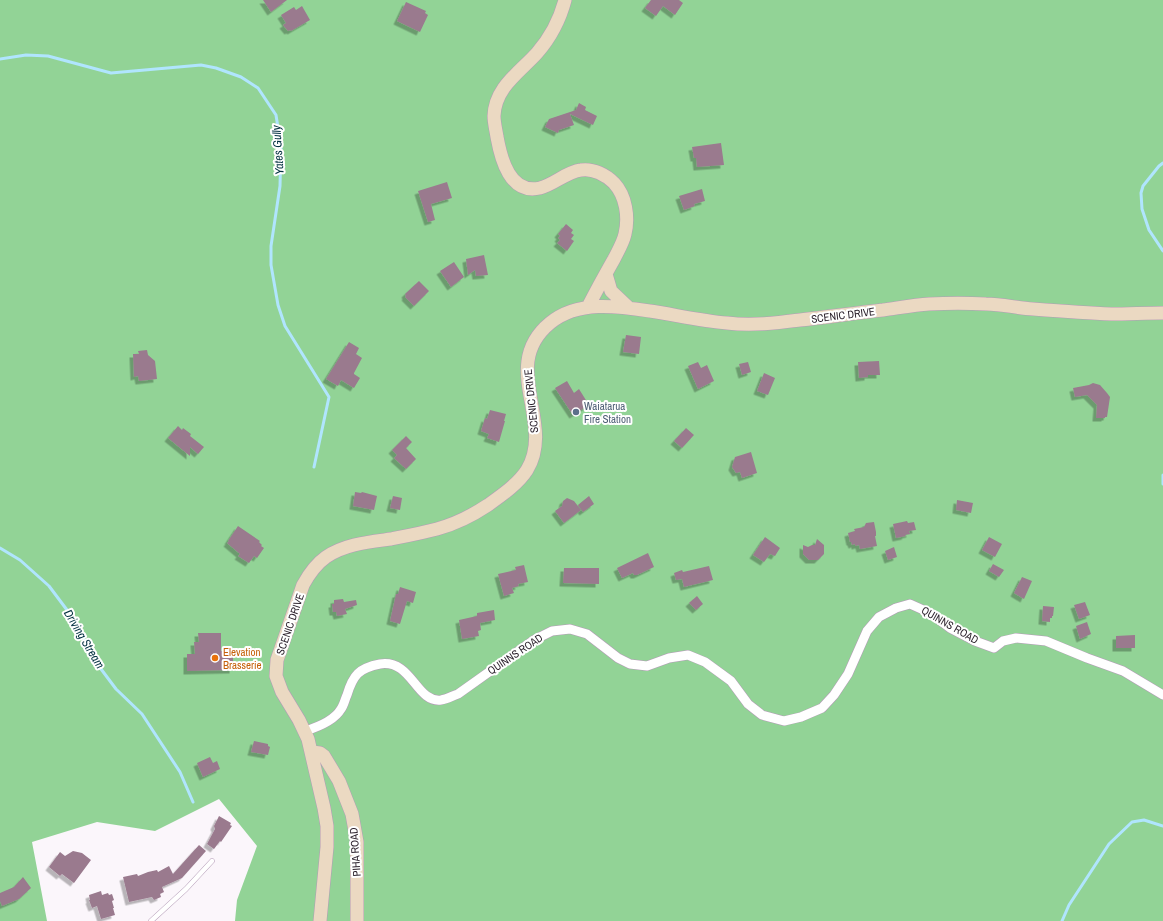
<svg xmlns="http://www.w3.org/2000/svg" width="1163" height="921" font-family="'Archivo Narrow',sans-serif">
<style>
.forest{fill:#92d396}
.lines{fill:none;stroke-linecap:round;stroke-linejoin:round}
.stream{stroke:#b0e5fe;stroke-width:3}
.building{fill:#9a7a8e;filter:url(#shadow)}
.lane-casing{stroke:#b49bb7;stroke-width:5.5}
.street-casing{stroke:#b49bb7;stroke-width:10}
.secondary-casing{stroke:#b49bb7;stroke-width:14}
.lane{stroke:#fff;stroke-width:4.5}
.street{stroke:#fff;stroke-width:9}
.secondary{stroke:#ebd9c2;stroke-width:13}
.service-dot{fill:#5c6f8a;stroke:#fff;stroke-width:1.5}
.food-dot{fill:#e8710a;stroke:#fff;stroke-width:1.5}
.labels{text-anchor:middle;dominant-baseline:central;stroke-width:4;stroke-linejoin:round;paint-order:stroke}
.street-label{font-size:11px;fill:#291f2a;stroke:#fff}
.service-label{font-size:11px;fill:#4e5e75;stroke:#fff;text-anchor:start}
.food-label{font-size:11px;fill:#c56008;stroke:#fff;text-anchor:start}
.water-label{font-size:12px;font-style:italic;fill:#023040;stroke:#fff}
</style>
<defs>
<filter id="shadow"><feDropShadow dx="-3.5" dy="3.5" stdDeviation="0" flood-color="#0004"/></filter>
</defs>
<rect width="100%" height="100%" fill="#fbf6fb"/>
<!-- forest -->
<path class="forest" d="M 0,0 L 1163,0 L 1163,921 L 235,921 L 237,900 L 257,846 L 219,799 L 155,831 L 97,822 L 32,842 L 47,921 L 0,921 Z"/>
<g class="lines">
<!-- stream -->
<path class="stream" d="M 0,59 L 26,55 L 48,56 L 111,73 L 201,65 L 216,68 L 241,77 L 258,88 L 276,115 L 281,147 L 280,186 L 271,246 L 271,265 L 278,305 L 285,326 L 329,397 L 314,467
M 1163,163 L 1159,166 L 1143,186 L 1141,193 L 1142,209 L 1149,230 L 1163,251
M 1163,475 L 1163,484
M 0,548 L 20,560 L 49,586 L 76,622 L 92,657 L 116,689 L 142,714 L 180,772 L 193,802
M 1062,921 L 1069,905 L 1109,844 L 1132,822 L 1144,820 L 1163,826"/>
</g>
<!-- building -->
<path class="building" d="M 263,0 L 287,0 L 271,12 Z
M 651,0 L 679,0 L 683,3 L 675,15 L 663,6 L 656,16 L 645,8 Z
M 406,2 L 426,11 L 425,13 L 428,15 L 420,32 L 397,21 Z
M 302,6 L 310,20 L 291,31 L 290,30 L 288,31 L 283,25 L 286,23 L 281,15 L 294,7 L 296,10 Z
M 579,103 L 586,107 L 585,110 L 597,116 L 593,125 L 570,114 L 574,125 L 559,130 L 558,133 L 545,127 L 549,119 L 576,110 Z
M 721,143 L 724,165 L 697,167 L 696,158 L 694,158 L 692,147 Z
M 447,182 L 452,198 L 431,204 L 435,220 L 428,222 L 418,191 Z
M 702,189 L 705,201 L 694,204 L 695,206 L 684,210 L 679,196 Z
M 566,224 L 573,230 L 571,233 L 574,235 L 571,239 L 574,241 L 567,251 L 557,243 L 560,240 L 558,238 L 560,236 L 558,234 Z
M 484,255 L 488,275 L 476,276 L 475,270 L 468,275 L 466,259 Z
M 454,262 L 464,277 L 451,287 L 440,271 Z
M 419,281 L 429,291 L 414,306 L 405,297 L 406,296 L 405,294 Z
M 626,335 L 641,337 L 639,354 L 623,352 Z
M 349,342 L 359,348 L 356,354 L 362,358 L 354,373 L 354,374 L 360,378 L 354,388 L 341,380 L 338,386 L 326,379 Z
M 147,350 L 148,355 L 155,361 L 157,379 L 139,381 L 138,376 L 134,377 L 133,354 L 139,354 L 138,351 Z
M 879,361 L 880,375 L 868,375 L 868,377 L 859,378 L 858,362 Z
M 698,362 L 701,368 L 707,365 L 714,381 L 698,389 L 688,366 Z
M 748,362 L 751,372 L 742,375 L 739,364 Z
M 764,373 L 775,378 L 768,395 L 757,391 Z
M 567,381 L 574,393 L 579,389 L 589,405 L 573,415 L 555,388 Z
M 1093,383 L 1100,385 L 1107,393 L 1110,397 L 1107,417 L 1105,417 L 1105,418 L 1096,418 L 1097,405 L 1087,395 L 1075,397 L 1073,388 L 1089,385 Z
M 490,410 L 506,414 L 504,421 L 505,421 L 499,442 L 487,438 L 489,434 L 481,431 L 485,418 L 487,419 Z
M 178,426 L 182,430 L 183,428 L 191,434 L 190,436 L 204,447 L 198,454 L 190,447 L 190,456 L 168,438 Z
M 686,428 L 694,435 L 682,448 L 674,441 Z
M 406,436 L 412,442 L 406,448 L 416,459 L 406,469 L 394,458 L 397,455 L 392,450 Z
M 751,452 L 757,473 L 742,478 L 740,472 L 736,473 L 732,467 L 735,457 Z
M 355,492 L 361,493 L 362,492 L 377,496 L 374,510 L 353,506 Z
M 393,496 L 402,498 L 400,510 L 390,508 Z
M 589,496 L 594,504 L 583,512 L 578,505 Z
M 567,498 L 574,501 L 581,510 L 564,523 L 555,511 L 562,506 L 563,501 Z
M 957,500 L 973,503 L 971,513 L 956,510 Z
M 907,521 L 908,523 L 914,522 L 916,530 L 909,531 L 910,534 L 905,535 L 906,536 L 896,538 L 893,524 Z
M 874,522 L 876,532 L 876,536 L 875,536 L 877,546 L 860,549 L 859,545 L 855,546 L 855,544 L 852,545 L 851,542 L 850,542 L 848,533 L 855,531 L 854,529 L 864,527 L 866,523 Z
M 238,526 L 260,541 L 259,542 L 262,545 L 261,546 L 264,548 L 257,558 L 254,556 L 249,563 L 238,556 L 240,554 L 227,543 L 229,541 L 228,541 Z
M 765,537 L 780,548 L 775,556 L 770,554 L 764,562 L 753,555 Z
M 989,537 L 1002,544 L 995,557 L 982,550 Z
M 817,539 L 824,545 L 824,554 L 818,560 L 809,560 L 803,554 L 803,545 L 808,547 L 812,545 L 815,545 Z
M 894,547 L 897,557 L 888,560 L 885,551 Z
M 648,553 L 654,567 L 637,575 L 634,575 L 633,573 L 622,578 L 617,568 Z
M 993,564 L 1004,570 L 999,577 L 989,571 Z
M 524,565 L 528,582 L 518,584 L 519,586 L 512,588 L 514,593 L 504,596 L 498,574 L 516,570 L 515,567 Z
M 709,566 L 713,580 L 684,587 L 682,579 L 676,580 L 674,573 L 682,570 L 683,572 Z
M 564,568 L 599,568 L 599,584 L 563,583 Z
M 1022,577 L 1032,581 L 1024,599 L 1014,593 Z
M 400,587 L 416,592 L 413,603 L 407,601 L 400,624 L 390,621 L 396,594 L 398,594 Z
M 697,596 L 703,604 L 696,610 L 689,603 Z
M 343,599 L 344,602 L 356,600 L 357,605 L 345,609 L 347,614 L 337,616 L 336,612 L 333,612 L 332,604 L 334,604 L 334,600 Z
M 1085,602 L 1090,615 L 1079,619 L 1074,605 Z
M 1043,606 L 1054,607 L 1053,616 L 1052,616 L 1052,618 L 1050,618 L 1050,622 L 1042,621 Z
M 494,610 L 495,620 L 480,623 L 481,630 L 478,631 L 479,636 L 462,639 L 459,620 L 477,616 L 477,613 Z
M 1087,622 L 1091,634 L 1080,639 L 1076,626 Z
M 198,633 L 221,633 L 221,651 L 233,651 L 233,670 L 187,671 L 187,654 L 195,654 L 194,642 L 199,642 Z
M 1135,635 L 1135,648 L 1116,648 L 1116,636 Z
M 254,741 L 268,744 L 268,746 L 270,747 L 268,755 L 251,752 Z
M 210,757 L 213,763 L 217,761 L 220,769 L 203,777 L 197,763 Z
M 219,816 L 231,823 L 230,825 L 232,826 L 221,842 L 220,841 L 214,849 L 207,844 L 215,829 L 214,826 Z
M 199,845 L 206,851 L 182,878 L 162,887 L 164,892 L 160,894 L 161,897 L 154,900 L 152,897 L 129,902 L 123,877 L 137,874 L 138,876 L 148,872 L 157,870 L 158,872 L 169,866 L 173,874 Z
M 73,851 L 82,853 L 91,860 L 74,883 L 62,874 L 60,876 L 49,867 L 60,852 L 65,856 Z
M 23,877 L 31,888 L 19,899 L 2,906 L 0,901 L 0,893 L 14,887 Z
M 101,891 L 102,895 L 108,893 L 109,895 L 112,894 L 114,900 L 112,901 L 114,908 L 113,908 L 115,915 L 101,919 L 97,906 L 92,908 L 89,900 L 90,900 L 89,895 Z"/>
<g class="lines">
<defs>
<path id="lane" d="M 151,921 L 186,889 L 212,861"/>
<path id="street" d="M 305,731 C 318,727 334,721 341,709 C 344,705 345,699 347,695 C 353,675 359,668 380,664 C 412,659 416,703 441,700 C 447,699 452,696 458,694 L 534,640 L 552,631 L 570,629 L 587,634 L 618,658 L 630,664 L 647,666 L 669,658 L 688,655 L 705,662 L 731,681 L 748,704 L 762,715 L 784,721 L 801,717 L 822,708 L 834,695 L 848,674 L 867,631 L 879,617 L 896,608 L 910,604 L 930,613 L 950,628 L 975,641 L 994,648 L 1003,641 L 1016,638 L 1046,641 L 1087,658 L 1123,671 L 1163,695"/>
<path id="secondary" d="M 565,0 C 560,19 550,38 537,53 C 520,72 495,87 494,116 C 494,123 496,130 497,137 C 501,159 510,195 540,188 C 555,184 566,172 581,170 C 593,168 606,175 614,183 C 626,196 629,217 625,234 C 623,243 618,251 614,259 C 605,275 596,291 588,307
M 606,274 L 611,291 L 629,308
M 312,752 L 320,753 L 324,756 L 339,781 L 352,814 L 357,842 L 357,921
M 320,921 L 327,847 L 327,826 L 324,808 L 308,739 L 299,720 L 282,692 L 276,676 L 277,660 L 303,585 C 309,574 316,564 326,557 C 345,544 369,542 391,539 C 406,536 422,533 437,529 C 455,524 473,515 488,505 C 502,495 518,484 527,470 C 556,422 498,366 550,323 C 578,300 617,306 650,311 C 676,315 702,321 727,323 C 752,326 776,323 800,320 C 828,317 855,313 883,310 C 898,308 914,305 929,304 C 947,303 969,303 986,304 C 1002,304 1017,308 1033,309 C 1059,311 1085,313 1111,314 C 1128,314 1146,313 1163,313"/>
</defs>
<!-- lane casing -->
<use href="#lane" class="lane-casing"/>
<!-- street casing -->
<use href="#street" class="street-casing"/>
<!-- secondary casing -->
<use href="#secondary" class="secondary-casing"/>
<!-- lane -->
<use href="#lane" class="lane"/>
<!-- street -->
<use href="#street" class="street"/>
<!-- secondary -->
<use href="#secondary" class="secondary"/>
</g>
<!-- markers -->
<circle class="service-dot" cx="576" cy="412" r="4"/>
<circle class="food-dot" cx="215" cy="658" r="4"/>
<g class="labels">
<!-- street labels -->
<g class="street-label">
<text transform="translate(843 315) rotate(-7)">SCENIC DRIVE</text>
<text transform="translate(531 401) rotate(-96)">SCENIC DRIVE</text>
<text transform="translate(290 624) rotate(-71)">SCENIC DRIVE</text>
<text transform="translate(950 625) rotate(30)">QUINNS ROAD</text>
<text transform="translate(515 654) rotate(-34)">QUINNS ROAD</text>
<text transform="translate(355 852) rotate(-94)">PIHA ROAD</text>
</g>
<!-- service labels -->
<g class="service-label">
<text x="584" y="406">Waiatarua<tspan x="584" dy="13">Fire Station</tspan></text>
</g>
<!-- food labels -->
<g class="food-label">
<text x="223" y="652">Elevation<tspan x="223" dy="13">Brasserie</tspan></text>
</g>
<!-- water labels -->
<g class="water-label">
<text transform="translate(278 150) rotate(-94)">Yates Gully</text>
<text transform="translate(84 639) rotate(59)">Driving Stream</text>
</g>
</g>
</svg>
